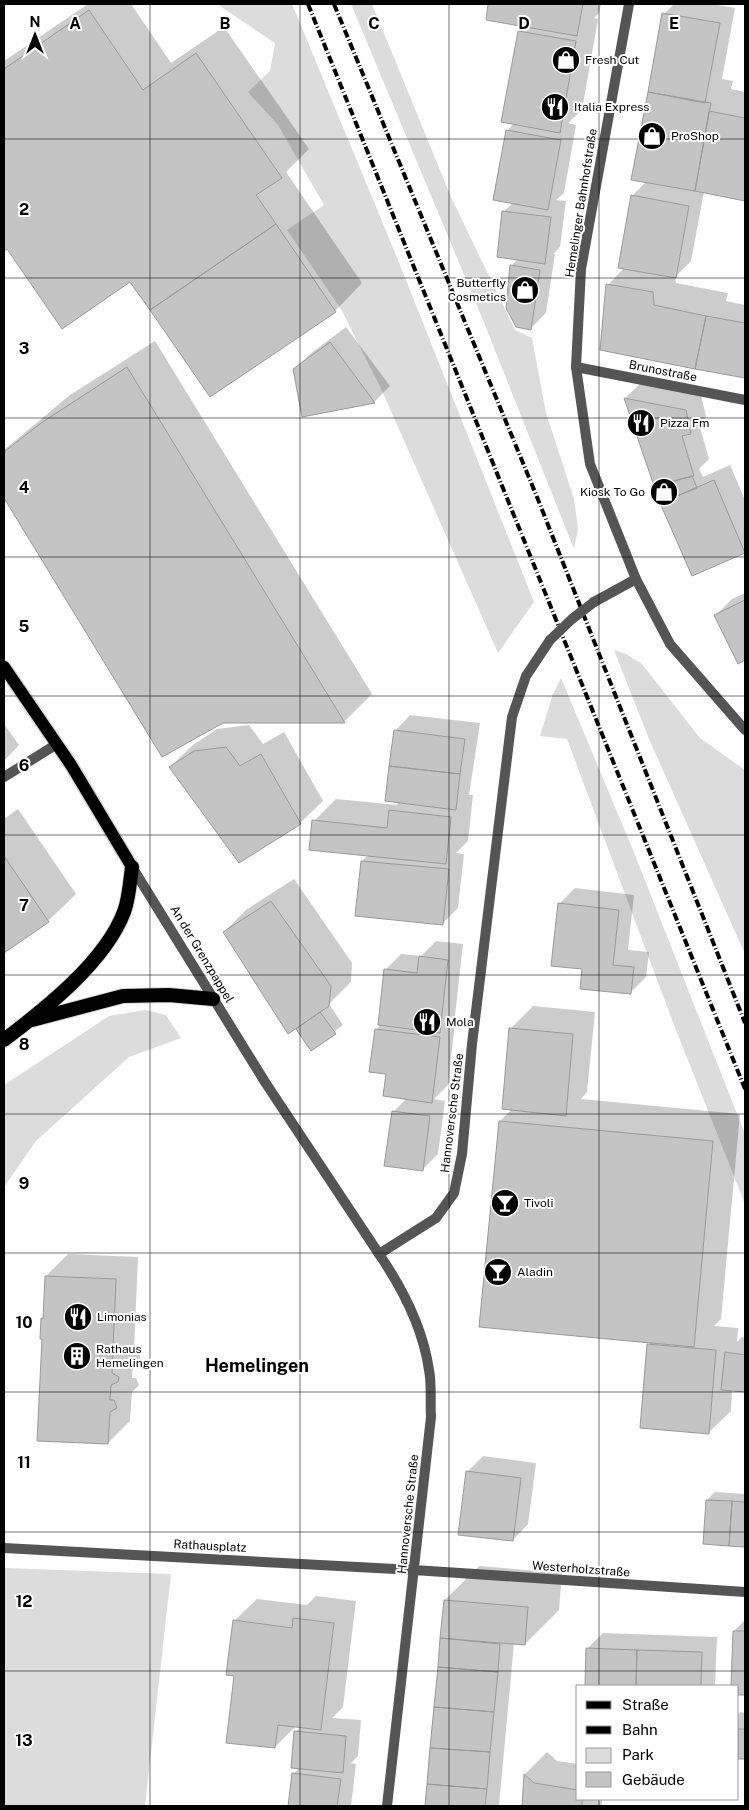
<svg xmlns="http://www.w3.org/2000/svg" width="749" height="1810" font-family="'Public Sans',sans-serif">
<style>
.green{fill:#dcdcdc}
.shadow{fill:#0003}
.building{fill:#c4c4c4;stroke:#999}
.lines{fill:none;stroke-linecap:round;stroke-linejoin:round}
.primary-casing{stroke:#dbdbdb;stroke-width:15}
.trunk-casing{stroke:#dbdbdb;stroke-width:16}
.service{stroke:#555;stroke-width:10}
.minor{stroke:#555;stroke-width:10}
.tertiary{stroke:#555;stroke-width:10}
.primary{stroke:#000;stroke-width:12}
.trunk{stroke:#000;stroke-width:14}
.rail{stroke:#000;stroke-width:4;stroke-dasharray:8 2.5 1 2.5;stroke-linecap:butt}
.tertiary-bridge{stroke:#555;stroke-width:10}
.grid{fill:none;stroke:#000;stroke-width:1;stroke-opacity:0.55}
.labels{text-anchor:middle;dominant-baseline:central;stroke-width:4;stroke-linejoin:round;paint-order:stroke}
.poi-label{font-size:12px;fill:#000;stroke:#fff;text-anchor:start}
.street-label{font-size:12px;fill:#000;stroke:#fff}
.district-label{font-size:18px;font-weight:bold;fill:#000;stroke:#fff}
.grid-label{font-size:16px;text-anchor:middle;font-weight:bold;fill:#000;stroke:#fff;stroke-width:4;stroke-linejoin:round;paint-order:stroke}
</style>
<rect width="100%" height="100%" fill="#fff"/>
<!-- green -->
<path class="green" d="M 217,4 L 292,4 L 398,260 L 534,602 L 498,653 L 383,393 L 341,309 L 287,230 L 324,205 L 278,125 L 248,92 L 270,71 L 275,43 Z
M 351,4 L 372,4 L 451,197 L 515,330 L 532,338 L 546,413 L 574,499 L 578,528 L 574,549 L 483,320 Z
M 614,650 L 626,654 L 642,664 L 700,738 L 745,770 L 745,954 L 649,739 Z
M 561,678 L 633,850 L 745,1134 L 745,1204 L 674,1025 L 567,739 L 540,736 L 553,694 Z
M 145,1010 L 166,1015 L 181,1038 L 129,1057 L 36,1141 L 4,1187 L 4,1085 L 109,1016 Z
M 4,1568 L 171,1574 L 145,1806 L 4,1806 Z"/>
<!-- shadow -->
<path class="shadow" d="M 88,4 L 131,4 L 171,63 L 224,27 L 309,149 L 286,172 L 362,283 L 335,311 L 131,280 L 7,247 L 4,249 L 4,61 Z
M 490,4 L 601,4 L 599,13 L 594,18 L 598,19 L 582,110 L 568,123 L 576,125 L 564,193 L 556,200 L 566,201 L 560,247 L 553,254 L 555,254 L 546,313 L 530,329 L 511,266 L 518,259 L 503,212 L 513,203 L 507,131 L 514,123 L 519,31 L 524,26 L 487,19 Z
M 674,4 L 712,4 L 735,8 L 722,79 L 733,81 L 731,89 L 745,92 L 745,200 L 704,192 L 691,261 L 675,277 L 676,283 L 728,293 L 726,301 L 745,305 L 745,377 L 602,349 L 608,285 L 624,268 L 632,196 L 646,182 L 664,14 Z
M 346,327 L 390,386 L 374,402 L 303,415 L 294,370 L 310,354 Z
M 155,341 L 372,694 L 344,722 L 222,722 L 163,755 L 4,496 L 4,450 L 70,395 Z
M 641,383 L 701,395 L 706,417 L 699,424 L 709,459 L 699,469 L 703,477 L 730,465 L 745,500 L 745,552 L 693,575 L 625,398 Z
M 745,593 L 745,659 L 738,662 L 716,615 L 732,599 Z
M 410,715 L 480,723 L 469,795 L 473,795 L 468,841 L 456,853 L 464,854 L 458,908 L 442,924 L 362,861 L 368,855 L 314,821 L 336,799 L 397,805 L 399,802 L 395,731 Z
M 4,724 L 19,745 L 4,761 Z
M 249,725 L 263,744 L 284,732 L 323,801 L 300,823 L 170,767 L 193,745 L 217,729 Z
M 18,809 L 76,894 L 48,921 L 4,951 L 4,819 Z
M 294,879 L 352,963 L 351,982 L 329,1004 L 343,1025 L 311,1049 L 297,1029 L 303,1024 L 224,932 L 246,910 Z
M 575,888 L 634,895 L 628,950 L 649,952 L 646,977 L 630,993 L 583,968 L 559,904 Z
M 436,941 L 463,944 L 455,1016 L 450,1021 L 455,1022 L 448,1085 L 434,1099 L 445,1101 L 438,1154 L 423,1169 L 393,1112 L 407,1098 L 387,1073 L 376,1030 L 381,1024 L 386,969 L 401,954 L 421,956 Z
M 533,1006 L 595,1012 L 587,1092 L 581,1099 L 740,1114 L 721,1319 L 714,1326 L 738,1328 L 737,1342 L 742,1337 L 745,1338 L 745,1391 L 732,1390 L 731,1411 L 708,1433 L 648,1345 L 650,1342 L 500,1121 L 512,1109 L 510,1029 Z
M 68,1254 L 138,1257 L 134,1351 L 140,1354 L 140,1358 L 133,1365 L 132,1378 L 136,1378 L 139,1385 L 132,1392 L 130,1421 L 108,1443 L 43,1339 L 42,1319 L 44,1316 L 46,1276 Z
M 483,1456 L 536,1463 L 528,1524 L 513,1540 L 467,1472 Z
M 715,1492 L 745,1494 L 745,1546 L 704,1543 L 707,1500 Z
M 479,1566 L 562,1573 L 559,1610 L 525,1644 L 514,1643 L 499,1806 L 426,1806 L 445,1600 Z
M 316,1596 L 356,1601 L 343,1707 L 332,1718 L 361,1720 L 358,1756 L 351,1763 L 356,1764 L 351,1806 L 289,1806 L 293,1774 L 299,1768 L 295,1732 L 300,1727 L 296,1726 L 275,1747 L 235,1675 L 234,1621 L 257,1599 L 307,1605 Z
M 745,1620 L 745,1694 L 738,1694 L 738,1686 L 733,1686 L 734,1631 Z
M 603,1633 L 717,1637 L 715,1686 L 586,1686 L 587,1649 Z
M 740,1712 L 745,1713 L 745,1758 L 738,1758 L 738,1715 Z
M 547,1752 L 557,1761 L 578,1764 L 578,1799 L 602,1799 L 602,1806 L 524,1806 L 525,1774 Z"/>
<!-- building -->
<path class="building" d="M 488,4 L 583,4 L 577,36 L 486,20 Z
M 89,10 L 143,90 L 196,53 L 282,178 L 256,195 L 276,224 L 150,310 L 130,282 L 62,329 L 7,249 L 4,251 L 4,69 Z
M 662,13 L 720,23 L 705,103 L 648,92 Z
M 518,31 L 576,41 L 560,133 L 501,122 Z
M 648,92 L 711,103 L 695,191 L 631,180 Z
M 709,111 L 745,118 L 745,201 L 695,191 Z
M 506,130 L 561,140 L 548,210 L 493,200 Z
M 631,195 L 689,206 L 676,278 L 618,268 Z
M 502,211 L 551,217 L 545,264 L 497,257 Z
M 276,224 L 336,312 L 210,397 L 150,310 Z
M 510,265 L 540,270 L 531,330 L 516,327 L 506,308 Z
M 606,284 L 653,292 L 654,305 L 706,316 L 695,369 L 600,350 Z
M 706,316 L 745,323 L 745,378 L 695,369 Z
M 330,342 L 375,403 L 302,417 L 293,369 Z
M 127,367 L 345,723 L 223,723 L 162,757 L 4,498 L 4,452 L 41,423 Z
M 624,398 L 686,410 L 691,434 L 682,436 L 694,476 L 654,486 Z
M 692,476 L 697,488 L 660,503 L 654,486 Z
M 714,480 L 745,553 L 692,576 L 660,503 Z
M 745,600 L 745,660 L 738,664 L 714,615 Z
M 394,730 L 465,739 L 460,774 L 389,766 Z
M 226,747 L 240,766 L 261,754 L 301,824 L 239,863 L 169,767 L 194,751 Z
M 389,766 L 460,774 L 456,810 L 385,801 Z
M 389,810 L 451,817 L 446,864 L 309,850 L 312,820 L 387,828 Z
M 4,856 L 49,922 L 4,953 Z
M 361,861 L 449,869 L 443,925 L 355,916 Z
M 271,901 L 331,986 L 329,1006 L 288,1034 L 223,932 Z
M 558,903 L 619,910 L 613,965 L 634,967 L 631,994 L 580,989 L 582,969 L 551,966 Z
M 419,956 L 448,960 L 440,1033 L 378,1025 L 384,969 L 417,973 Z
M 320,1012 L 336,1034 L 311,1051 L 296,1029 Z
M 509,1028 L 573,1034 L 566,1116 L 502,1109 Z
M 375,1029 L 440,1037 L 432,1103 L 383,1096 L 386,1074 L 369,1072 Z
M 392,1111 L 430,1116 L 423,1171 L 384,1166 Z
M 499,1121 L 713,1141 L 694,1347 L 479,1327 Z
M 45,1276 L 116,1279 L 112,1373 L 119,1377 L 118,1382 L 111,1385 L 110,1400 L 114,1400 L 117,1408 L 110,1412 L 108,1444 L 37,1441 L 42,1339 L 40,1339 L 41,1318 L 43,1319 Z
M 647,1344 L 716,1350 L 709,1434 L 640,1428 Z
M 725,1352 L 745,1355 L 745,1392 L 721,1390 Z
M 466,1471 L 521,1478 L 513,1541 L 458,1535 Z
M 706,1500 L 732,1501 L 729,1546 L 703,1544 Z
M 732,1501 L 745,1502 L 745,1547 L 729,1546 Z
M 444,1600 L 528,1607 L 525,1645 L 440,1638 Z
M 293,1618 L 334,1623 L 321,1730 L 278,1725 L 275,1748 L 226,1743 L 234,1676 L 226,1675 L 233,1620 L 292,1628 Z
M 733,1631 L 745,1631 L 745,1695 L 738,1695 L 738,1686 L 731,1686 Z
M 440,1638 L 500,1644 L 498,1672 L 438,1667 Z
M 586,1648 L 637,1650 L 636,1686 L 585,1686 Z
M 637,1650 L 702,1652 L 701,1686 L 636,1686 Z
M 438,1667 L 498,1672 L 494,1712 L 434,1707 Z
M 434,1707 L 494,1712 L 490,1752 L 430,1748 Z
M 738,1729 L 745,1729 L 745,1759 L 738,1759 Z
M 294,1731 L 346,1736 L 343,1773 L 291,1768 Z
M 430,1748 L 490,1752 L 487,1789 L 427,1784 Z
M 292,1773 L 341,1779 L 337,1806 L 288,1806 Z
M 524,1774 L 534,1783 L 578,1790 L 578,1799 L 582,1799 L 582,1806 L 522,1806 Z
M 427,1784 L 487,1789 L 485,1806 L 425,1806 Z"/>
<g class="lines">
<defs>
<path id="primary" d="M 4,667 L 71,765 L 132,867"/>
<path id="trunk" d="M 32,1020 L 123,996 L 169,995 L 213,999
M 4,1040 C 45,1009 105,962 124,912 C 129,899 130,881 132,867"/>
</defs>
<!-- primary casing -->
<use href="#primary" class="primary-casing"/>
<!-- trunk casing -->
<use href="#trunk" class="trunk-casing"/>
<!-- service -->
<path class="service" d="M 4,777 L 57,744"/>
<!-- minor -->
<path class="minor" d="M 576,367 L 745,400
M 379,1254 C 403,1289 423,1328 429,1370 C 432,1385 430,1402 431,1417 L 387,1806
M 4,1548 L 414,1570 L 745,1592"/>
<!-- tertiary -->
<path class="tertiary" d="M 629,4 L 581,269 L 576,367 L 590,464 L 636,579 L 670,644 L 745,730
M 594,602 L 636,579
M 132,867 L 265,1082 L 379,1254 L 436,1218 L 454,1193 L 462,1154 L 472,1044 L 512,717 L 526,676 L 550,640"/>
<!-- primary -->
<use href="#primary" class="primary"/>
<!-- trunk -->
<use href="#trunk" class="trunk"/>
<!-- rail -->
<path class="rail" d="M 308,4 L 745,1089
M 334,4 L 537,497 L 745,1023"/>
<!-- tertiary-bridge -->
<path class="tertiary-bridge" d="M 550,640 L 572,619 L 594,602"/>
</g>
<!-- grid -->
<path class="grid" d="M 150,4 L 150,1806M 300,4 L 300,1806M 449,4 L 449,1806M 599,4 L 599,1686M 4,139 L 745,139M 4,278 L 745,278M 4,418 L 745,418M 4,557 L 745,557M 4,696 L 745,696M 4,835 L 745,835M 4,975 L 745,975M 4,1114 L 745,1114M 4,1253 L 745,1253M 4,1392 L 745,1392M 4,1532 L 745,1532M 4,1671 L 745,1671M 599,1799 L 599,1806"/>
<!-- icons -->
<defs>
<symbol id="shop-disc" viewBox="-11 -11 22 22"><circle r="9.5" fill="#000" stroke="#fff"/><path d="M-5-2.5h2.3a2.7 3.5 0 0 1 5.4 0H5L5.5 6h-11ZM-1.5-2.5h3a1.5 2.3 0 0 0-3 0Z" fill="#fff"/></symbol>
<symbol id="restaurant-disc" viewBox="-11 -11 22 22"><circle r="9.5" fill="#000" stroke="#fff"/><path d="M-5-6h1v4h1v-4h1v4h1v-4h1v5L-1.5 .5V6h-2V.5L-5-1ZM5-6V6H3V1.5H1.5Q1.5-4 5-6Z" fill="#fff"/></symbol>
<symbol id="bar-disc" viewBox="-11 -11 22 22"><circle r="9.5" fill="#000" stroke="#fff"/><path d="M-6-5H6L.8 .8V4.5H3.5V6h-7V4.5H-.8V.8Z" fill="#fff"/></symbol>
<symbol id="building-disc" viewBox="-11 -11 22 22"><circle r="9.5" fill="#000" stroke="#fff"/><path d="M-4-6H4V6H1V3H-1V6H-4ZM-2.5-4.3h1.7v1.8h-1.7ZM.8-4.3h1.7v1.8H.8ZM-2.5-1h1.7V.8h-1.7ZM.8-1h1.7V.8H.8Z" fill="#fff"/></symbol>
</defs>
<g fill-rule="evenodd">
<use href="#shop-disc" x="550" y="44" width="32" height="32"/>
<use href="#restaurant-disc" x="539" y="91" width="32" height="32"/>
<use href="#shop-disc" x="636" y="120" width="32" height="32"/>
<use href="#shop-disc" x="509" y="274" width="32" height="32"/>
<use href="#restaurant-disc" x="625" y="407" width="32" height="32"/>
<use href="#shop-disc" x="648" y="476" width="32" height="32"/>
<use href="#restaurant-disc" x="411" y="1006" width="32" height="32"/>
<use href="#bar-disc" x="489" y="1187" width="32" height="32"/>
<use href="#bar-disc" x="482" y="1256" width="32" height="32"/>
<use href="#restaurant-disc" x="62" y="1301" width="32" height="32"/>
<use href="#building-disc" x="61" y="1340" width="32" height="32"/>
</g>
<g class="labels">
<!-- poi labels -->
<g class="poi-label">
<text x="585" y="60">Fresh Cut</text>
<text x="574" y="107">Italia Express</text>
<text x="671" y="136">ProShop</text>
<text x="506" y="283" text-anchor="end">Butterfly<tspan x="506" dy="14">Cosmetics</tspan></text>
<text x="660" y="423">Pizza Fm</text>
<text x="645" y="492" text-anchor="end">Kiosk To Go</text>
<text x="446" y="1022">Mola</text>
<text x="524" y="1203">Tivoli</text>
<text x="517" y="1272">Aladin</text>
<text x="97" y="1317">Limonias</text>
<text x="96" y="1349">Rathaus<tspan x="96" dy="14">Hemelingen</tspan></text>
</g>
<!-- street labels -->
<g class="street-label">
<text transform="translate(581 203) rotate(-81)">Hemelinger Bahnhofstraße</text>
<text transform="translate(663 371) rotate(11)">Brunostraße</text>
<text transform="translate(202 954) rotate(59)">An der Grenzpappel</text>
<text transform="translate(452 1113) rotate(-83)">Hannoversche Straße</text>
<text transform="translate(408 1514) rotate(-84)">Hannoversche Straße</text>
<text transform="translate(210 1546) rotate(3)">Rathausplatz</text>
<text transform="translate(581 1569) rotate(4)">Westerholzstraße</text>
</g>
<!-- district labels -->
<g class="district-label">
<text x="257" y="1365">Hemelingen</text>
</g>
</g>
<g class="grid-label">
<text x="75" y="29">A</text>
<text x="225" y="29">B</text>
<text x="374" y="29">C</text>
<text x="524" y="29">D</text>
<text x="674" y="29">E</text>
<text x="24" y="215">2</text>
<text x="24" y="354">3</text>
<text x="24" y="493">4</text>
<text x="24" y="632">5</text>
<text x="24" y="771">6</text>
<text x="24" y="911">7</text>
<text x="24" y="1050">8</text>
<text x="24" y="1189">9</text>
<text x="24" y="1328">10</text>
<text x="24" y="1468">11</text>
<text x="24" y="1607">12</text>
<text x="24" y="1746">13</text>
</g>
<!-- border -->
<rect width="749" height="1810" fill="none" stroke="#000000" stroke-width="10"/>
<!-- legend -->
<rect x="576" y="1685" width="162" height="115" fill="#ffffff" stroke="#999999"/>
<rect x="586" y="1701" width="25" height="8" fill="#000000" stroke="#999999"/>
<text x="622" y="1710" font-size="15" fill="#000000">Straße</text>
<rect x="586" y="1726" width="25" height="8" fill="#000000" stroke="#999999"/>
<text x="622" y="1735" font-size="15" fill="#000000">Bahn</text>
<rect x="586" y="1748" width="25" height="15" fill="#dcdcdc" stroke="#999999"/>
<text x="622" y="1760" font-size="15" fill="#000000">Park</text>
<rect x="586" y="1772" width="25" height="15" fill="#c4c4c4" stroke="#999999"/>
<text x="622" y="1785" font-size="15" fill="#000000">Gebäude</text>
<!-- north arrow -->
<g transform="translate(35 35)" stroke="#ffffff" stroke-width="4" paint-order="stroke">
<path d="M0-4L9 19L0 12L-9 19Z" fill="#000000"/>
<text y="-8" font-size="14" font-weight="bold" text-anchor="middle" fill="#000000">N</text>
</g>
</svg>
